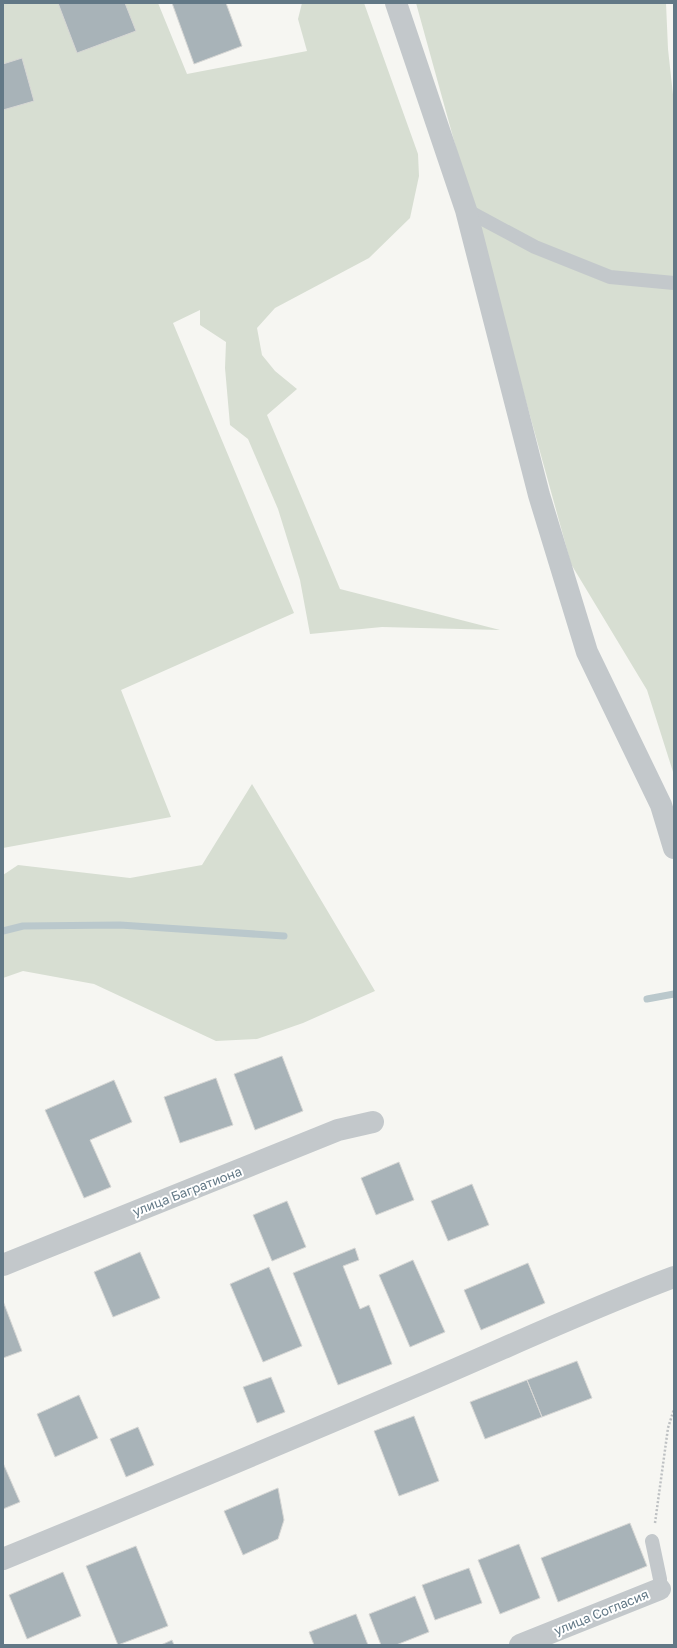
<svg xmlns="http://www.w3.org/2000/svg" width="677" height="1648" font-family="'Golos Text',sans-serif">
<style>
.green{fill:#d7ded2}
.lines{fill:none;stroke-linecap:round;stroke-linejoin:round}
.stream{stroke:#bac8cc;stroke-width:7}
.building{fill:#a8b3b8;stroke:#d7d7d5}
.path{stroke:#bec1c3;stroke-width:2.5;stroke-dasharray:2 2;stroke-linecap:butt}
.service{stroke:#c3c8cb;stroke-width:14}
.minor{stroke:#c3c8cb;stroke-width:22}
.labels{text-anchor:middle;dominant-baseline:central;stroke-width:4;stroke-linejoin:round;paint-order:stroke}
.street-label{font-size:13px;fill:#627886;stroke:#fff}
</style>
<rect width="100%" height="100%" fill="#f6f6f2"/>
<!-- green -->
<path class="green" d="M 3,3 L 158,3 L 187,74 L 307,51 L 298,19 L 302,3 L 364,3 L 418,154 L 419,176 L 410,218 L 369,258 L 275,308 L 257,328 L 262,355 L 275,371 L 297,389 L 267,415 L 340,589 L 500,630 L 382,627 L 310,634 L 300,580 L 278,509 L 248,439 L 230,425 L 225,368 L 226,342 L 200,325 L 200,310 L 173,323 L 294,613 L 121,690 L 171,817 L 3,848 Z
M 416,3 L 666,3 L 668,49 L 674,104 L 674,775 L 647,690 L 571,564 Z
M 252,784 L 375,991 L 303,1023 L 257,1039 L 216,1041 L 94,984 L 23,971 L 3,978 L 3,875 L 18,865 L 130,878 L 202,865 Z"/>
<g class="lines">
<!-- stream -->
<path class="stream" d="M 3,931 L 23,926 L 120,925 L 284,936
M 647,999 L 674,994"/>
</g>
<!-- building -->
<path class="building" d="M 58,3 L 125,3 L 136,31 L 77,53 Z
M 172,3 L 226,3 L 242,46 L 194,64 Z
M 22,58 L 34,101 L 3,110 L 3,64 Z
M 282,1056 L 303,1111 L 255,1130 L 234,1074 Z
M 216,1078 L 233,1125 L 180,1143 L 164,1097 Z
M 114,1080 L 132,1122 L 90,1140 L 111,1187 L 84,1198 L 45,1110 Z
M 399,1162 L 414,1200 L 376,1215 L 361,1178 Z
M 472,1184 L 489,1225 L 448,1241 L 431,1201 Z
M 287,1201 L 306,1247 L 272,1261 L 253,1215 Z
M 355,1248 L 359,1260 L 343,1266 L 360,1309 L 369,1305 L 392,1364 L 338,1385 L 293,1273 Z
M 140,1252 L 160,1298 L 113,1317 L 94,1272 Z
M 413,1260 L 445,1332 L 410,1347 L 379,1275 Z
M 528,1263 L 545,1303 L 481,1330 L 464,1290 Z
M 269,1267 L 302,1346 L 263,1362 L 230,1284 Z
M 3,1301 L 22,1351 L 3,1358 Z
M 577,1361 L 592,1398 L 542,1417 L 527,1380 Z
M 271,1377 L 285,1412 L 257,1423 L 243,1387 Z
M 527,1380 L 542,1417 L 485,1439 L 470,1402 Z
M 79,1395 L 98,1438 L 55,1457 L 37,1414 Z
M 414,1416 L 439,1481 L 399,1496 L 374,1431 Z
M 138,1427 L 154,1465 L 126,1477 L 110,1439 Z
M 3,1463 L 20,1502 L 3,1509 Z
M 278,1488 L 284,1520 L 278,1539 L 243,1555 L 224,1511 Z
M 630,1523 L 647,1566 L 558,1602 L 541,1558 Z
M 519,1544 L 540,1598 L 500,1614 L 478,1560 Z
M 136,1546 L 168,1626 L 118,1645 L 86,1566 Z
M 469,1568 L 482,1603 L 435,1620 L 422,1585 Z
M 63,1572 L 81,1616 L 27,1639 L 9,1595 Z
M 415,1596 L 429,1632 L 396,1645 L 381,1645 L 369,1614 Z
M 356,1614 L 368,1645 L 314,1645 L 309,1632 Z
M 172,1640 L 174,1645 L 161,1645 Z"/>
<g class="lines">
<!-- path -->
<path class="path" d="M 655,1523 L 668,1428 L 674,1409"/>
<!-- service -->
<path class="service" d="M 466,210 L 535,247 L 610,277 L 674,283
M 652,1541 L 660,1579 L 660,1589"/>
<!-- minor -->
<path class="minor" d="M 396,3 L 466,210 L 539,495 L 587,652 L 661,805 L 674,848
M 3,1265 L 338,1130 L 373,1122
M 3,1559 C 145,1501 287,1441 428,1381 C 510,1346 591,1308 674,1277
M 520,1645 L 660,1589"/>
</g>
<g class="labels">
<!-- street labels -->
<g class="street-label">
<text transform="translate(187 1191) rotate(-21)">улица Багратиона</text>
<text transform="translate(601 1612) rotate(-22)">улица Согласия</text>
</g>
</g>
<!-- border -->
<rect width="677" height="1648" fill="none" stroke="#627886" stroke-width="8"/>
</svg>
